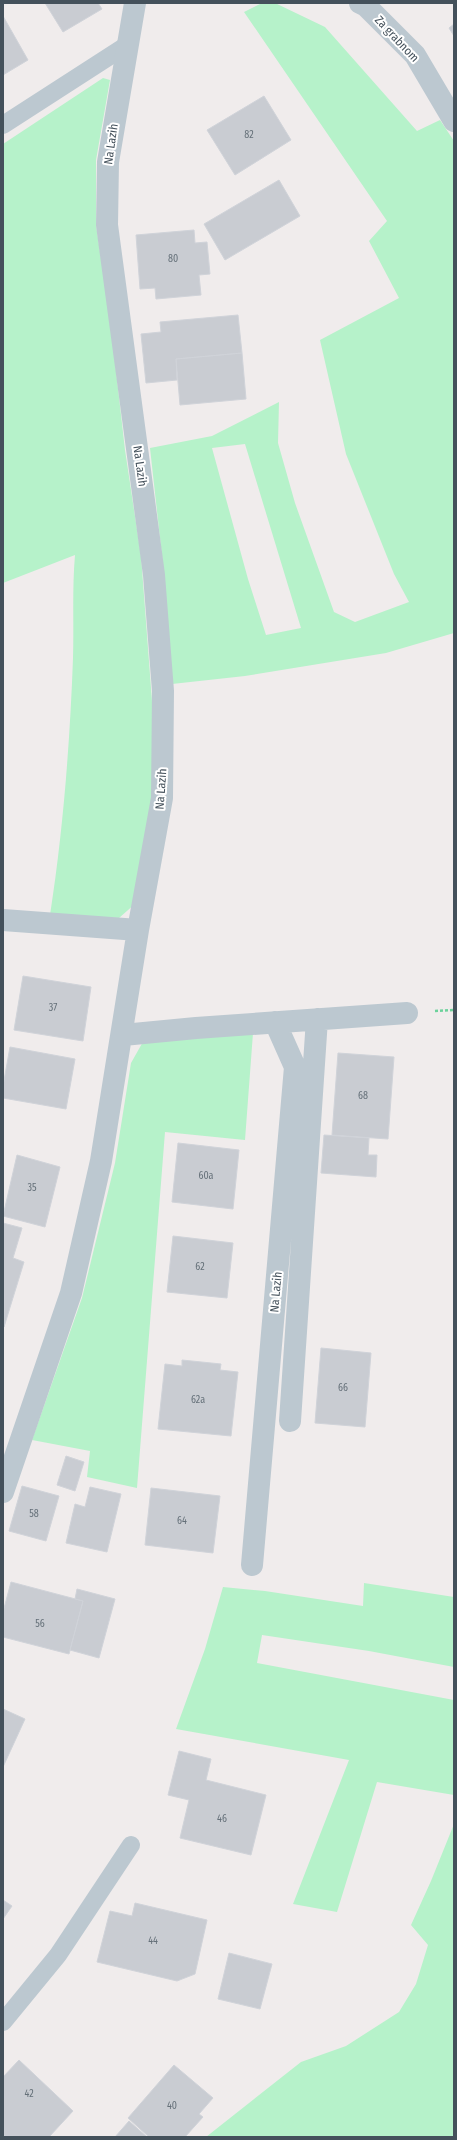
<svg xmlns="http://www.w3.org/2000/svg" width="457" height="2140" font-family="'Fira Sans Condensed',sans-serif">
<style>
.green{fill:#b6f2ca;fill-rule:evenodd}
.building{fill:#c9ccd2;stroke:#d0d3d9}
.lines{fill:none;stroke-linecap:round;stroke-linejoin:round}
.path{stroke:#6cd29b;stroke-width:2.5;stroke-dasharray:3 2;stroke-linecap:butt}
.lane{stroke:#bcc8d0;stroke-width:18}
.street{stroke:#bcc8d0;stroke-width:22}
.labels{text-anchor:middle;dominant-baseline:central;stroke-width:4;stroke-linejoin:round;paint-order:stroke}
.number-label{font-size:10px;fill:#657079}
.street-label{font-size:12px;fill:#44515b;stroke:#fff}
</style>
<rect width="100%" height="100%" fill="#f0ecec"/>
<!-- green -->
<path class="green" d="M 262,3 L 275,3 L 325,27 L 417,131 L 440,120 L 454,141 L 454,633 L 386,653 L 245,676 L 172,684 L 164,574 L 150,448 L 212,436 L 279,402 L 278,443 L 295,503 L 334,612 L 355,622 L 409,602 L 394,574 L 346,454 L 320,340 L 399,298 L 369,241 L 387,221 L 244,12 ZM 245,444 L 301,628 L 266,635 L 248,579 L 212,448 Z
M 103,78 L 110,80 L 96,160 L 96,225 L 110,318 L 125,450 L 141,556 L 152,701 L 153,804 L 136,903 L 119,918 L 50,915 C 63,832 70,742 73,658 C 74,623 72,589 75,555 L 3,583 L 3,144 Z
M 253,1033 L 245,1140 L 165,1132 L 137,1488 L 87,1477 L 90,1451 L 32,1440 L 82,1298 L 115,1163 L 131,1063 L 144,1040 Z
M 364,1583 L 454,1597 L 454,1667 L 369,1651 L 262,1635 L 257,1663 L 454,1700 L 454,1795 L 377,1782 L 337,1912 L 293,1904 L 349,1760 L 176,1729 L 205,1649 L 223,1587 L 265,1591 L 363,1606 Z
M 454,1824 L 454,2137 L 206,2137 L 301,2062 L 346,2046 L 399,2012 L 416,1984 L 428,1945 L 411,1925 L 431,1881 Z"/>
<!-- building -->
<path class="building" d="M 45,3 L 98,3 L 102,9 L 63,32 Z
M 3,16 L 28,60 L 3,75 Z
M 454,24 L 454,36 L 449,28 Z
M 264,96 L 291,140 L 235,175 L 207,130 Z
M 279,180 L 300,216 L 225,260 L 204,224 Z
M 194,230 L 195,243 L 207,242 L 210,274 L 199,275 L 201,295 L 156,299 L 155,288 L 140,289 L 136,235 Z
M 238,315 L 242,353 L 176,359 L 177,380 L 146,383 L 141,334 L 161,332 L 160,322 Z
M 242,353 L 246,399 L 180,405 L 176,359 Z
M 23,976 L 91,987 L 83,1041 L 14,1030 Z
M 10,1047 L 75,1059 L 66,1109 L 3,1098 L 3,1086 Z
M 338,1053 L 394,1057 L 388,1139 L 332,1135 Z
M 324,1135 L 369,1138 L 368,1155 L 377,1155 L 376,1177 L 321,1173 Z
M 178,1143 L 239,1150 L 233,1209 L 172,1202 Z
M 17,1155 L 60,1167 L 45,1227 L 3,1216 Z
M 3,1223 L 22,1228 L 13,1258 L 24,1262 L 4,1327 Z
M 173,1236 L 233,1243 L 227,1298 L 167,1292 Z
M 321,1348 L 371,1353 L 365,1427 L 315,1423 Z
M 182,1360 L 221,1364 L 220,1370 L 238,1372 L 231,1436 L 158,1429 L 165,1364 L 182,1366 Z
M 66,1456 L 84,1462 L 75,1491 L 57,1485 Z
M 22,1486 L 59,1496 L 46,1541 L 9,1531 Z
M 90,1487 L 121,1494 L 107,1552 L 66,1543 L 75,1504 L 85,1507 Z
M 151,1488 L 220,1496 L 213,1553 L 145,1545 Z
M 11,1582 L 83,1601 L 69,1654 L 3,1637 L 3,1612 Z
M 77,1589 L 115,1599 L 99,1658 L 70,1650 L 83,1601 L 75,1599 Z
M 3,1709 L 25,1719 L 3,1767 Z
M 179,1751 L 211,1759 L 206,1780 L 266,1795 L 251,1855 L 180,1838 L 189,1800 L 168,1795 Z
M 3,1900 L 12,1906 L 3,1919 Z
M 135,1903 L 207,1920 L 195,1974 L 177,1981 L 97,1962 L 110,1911 L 132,1916 Z
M 229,1953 L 272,1964 L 260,2009 L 218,1999 Z
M 19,2060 L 73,2111 L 49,2137 L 3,2136 L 3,2077 Z
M 174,2065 L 213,2098 L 199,2114 L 203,2117 L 185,2137 L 149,2137 L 128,2118 Z
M 129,2121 L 147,2137 L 115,2137 Z"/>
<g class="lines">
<!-- path -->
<path class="path" d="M 435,1011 L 454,1010"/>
<!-- lane -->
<path class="lane" d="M 3,125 L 127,45
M 3,2022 L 58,1955 L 131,1845"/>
<!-- street -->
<path class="street" d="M 360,3 L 366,6 L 415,55 L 454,121
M 3,920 L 138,930
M 123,1035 L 196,1028 L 407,1013
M 290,1421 L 317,1019
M 3,1492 L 71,1293 L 101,1161 L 138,930 L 162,798 L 163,691 L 154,575 L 107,225 L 108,162 L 135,3
M 252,1565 L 295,1067 L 275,1022"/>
</g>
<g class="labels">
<!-- number labels -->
<g class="number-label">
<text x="249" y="135">82</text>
<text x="173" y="259">80</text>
<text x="53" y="1008">37</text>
<text x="363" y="1096">68</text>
<text x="206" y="1176">60a</text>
<text x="32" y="1188">35</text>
<text x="200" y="1267">62</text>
<text x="343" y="1388">66</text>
<text x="198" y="1400">62a</text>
<text x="34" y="1514">58</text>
<text x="182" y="1521">64</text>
<text x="40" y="1624">56</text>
<text x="222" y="1819">46</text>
<text x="153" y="1941">44</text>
<text x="29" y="2094">42</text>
<text x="172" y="2106">40</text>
</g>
<!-- street labels -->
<g class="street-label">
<text transform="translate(397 39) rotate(47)">Za grabnom</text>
<text transform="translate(111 144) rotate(-82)">Na Lazih</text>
<text transform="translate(140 466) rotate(82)">Na Lazih</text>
<text transform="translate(161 789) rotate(-86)">Na Lazih</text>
<text transform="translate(276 1292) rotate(-85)">Na Lazih</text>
</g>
</g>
<!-- border -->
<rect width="457" height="2140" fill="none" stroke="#44515b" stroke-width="8"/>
</svg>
